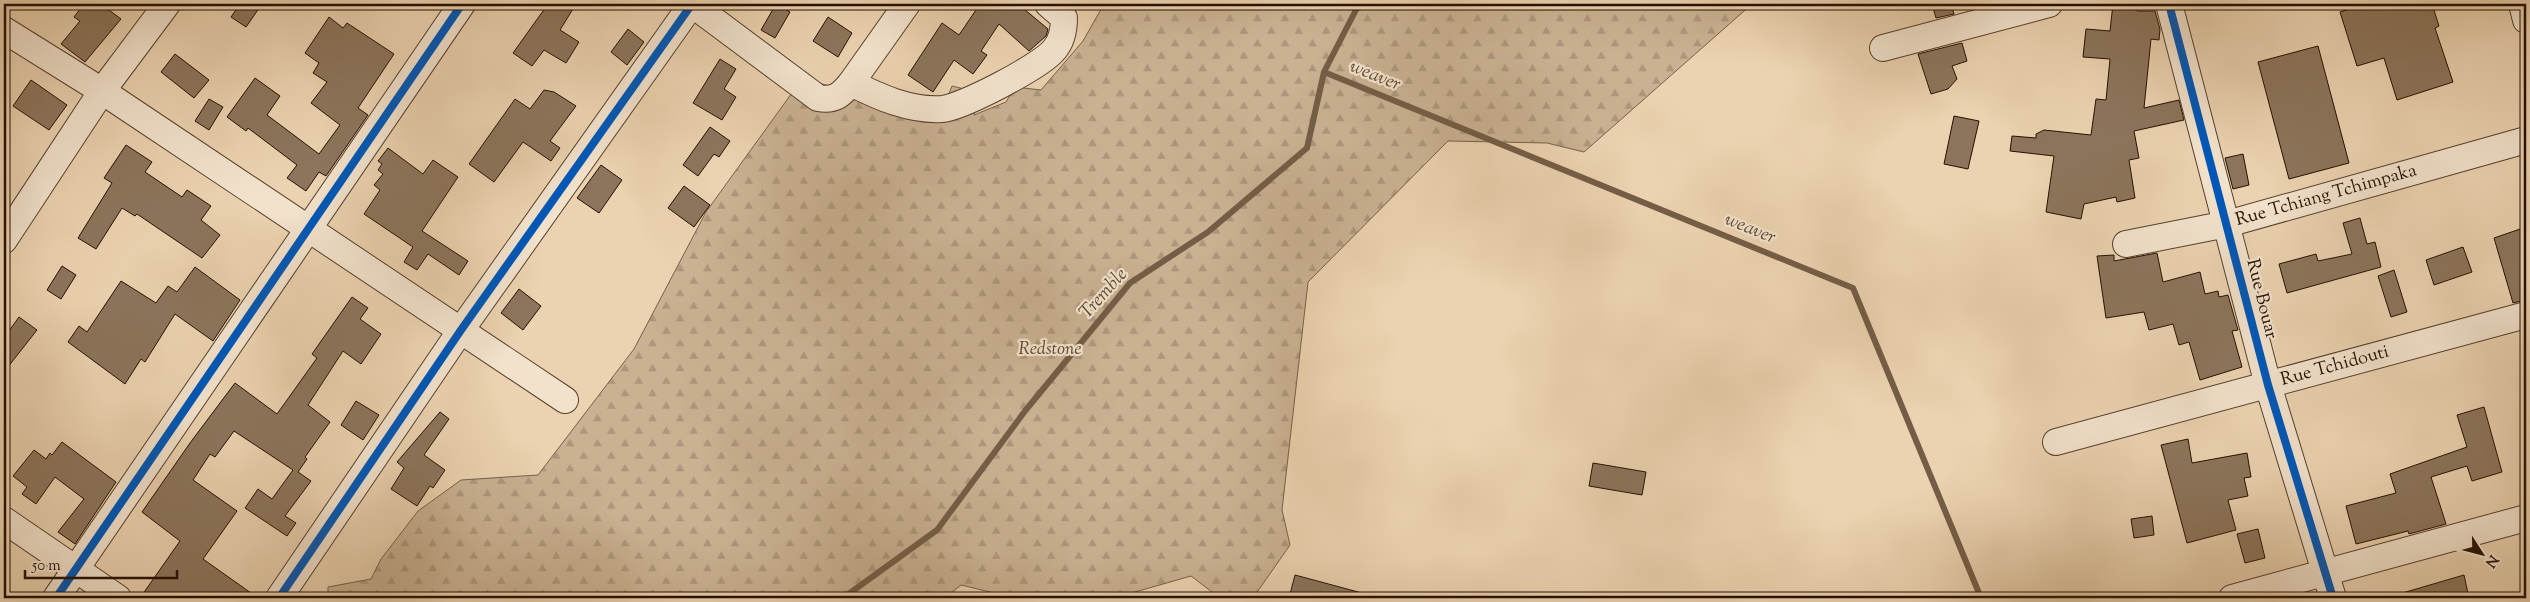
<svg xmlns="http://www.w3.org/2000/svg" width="2530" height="602" font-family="'Sorts Mill Goudy',serif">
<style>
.forest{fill:url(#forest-firs);stroke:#776049}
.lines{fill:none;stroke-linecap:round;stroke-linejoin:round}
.stream{stroke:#745d46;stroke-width:6}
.building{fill:#8c755c;stroke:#251000}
.minor-casing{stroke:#56402c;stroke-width:28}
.minor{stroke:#f2e2cc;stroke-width:26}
.cycleway-casing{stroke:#f2e2cc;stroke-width:11}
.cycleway{stroke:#0057b8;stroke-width:8}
.labels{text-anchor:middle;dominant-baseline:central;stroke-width:4.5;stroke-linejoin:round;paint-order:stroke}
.street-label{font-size:18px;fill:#251000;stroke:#f2e2cc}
.park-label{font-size:18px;font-style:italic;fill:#5e4833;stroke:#f2e2cc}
.water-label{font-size:19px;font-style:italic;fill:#604a34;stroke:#f2e2cc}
</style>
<defs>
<pattern id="forest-firs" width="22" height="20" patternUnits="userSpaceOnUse" patternTransform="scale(1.25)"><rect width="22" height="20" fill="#c9b192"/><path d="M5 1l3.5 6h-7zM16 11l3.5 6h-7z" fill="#ac977c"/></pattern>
</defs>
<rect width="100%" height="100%" fill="#ebd2b0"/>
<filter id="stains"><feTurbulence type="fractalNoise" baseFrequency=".004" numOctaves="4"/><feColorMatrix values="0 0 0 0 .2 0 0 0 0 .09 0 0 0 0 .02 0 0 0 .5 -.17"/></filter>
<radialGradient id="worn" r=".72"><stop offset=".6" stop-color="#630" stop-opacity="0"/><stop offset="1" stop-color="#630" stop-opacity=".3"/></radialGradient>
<!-- forest -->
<path class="forest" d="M 1104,4 L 1752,4 L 1584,152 L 1547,143 L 1448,141 L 1308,282 L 1282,510 L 1290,545 L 1253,598 L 1220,598 L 1191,576 L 1114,598 L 992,598 L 994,593 L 961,585 L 945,598 L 328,598 L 328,587 L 371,579 L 381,559 L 418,511 L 461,480 L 538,475 L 634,349 L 706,212 L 802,79 L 941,114 L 952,86 L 977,92 L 974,115 L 1006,102 L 1015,87 L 1041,90 L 1083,41 Z"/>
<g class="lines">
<!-- stream -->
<path class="stream" d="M 1324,72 L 1853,288 L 1981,598
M 843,598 L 937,530 L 1025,411 L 1130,283 L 1208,232 L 1307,148 L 1324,72 L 1359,4"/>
</g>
<!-- building -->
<path class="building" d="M 84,4 L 101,4 L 121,19 L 85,62 L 61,44 L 80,21 L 74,17 Z
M 240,4 L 262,4 L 246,27 L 231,17 Z
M 548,4 L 576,4 L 560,30 L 579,42 L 566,63 L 544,50 L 532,66 L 513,53 Z
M 776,4 L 790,12 L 775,38 L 761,30 Z
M 980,4 L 1018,4 L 1048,29 L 1046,36 L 1029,51 L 999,24 L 981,51 L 987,55 L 973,74 L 954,60 L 933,92 L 908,75 L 942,23 L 959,35 Z
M 1932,4 L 1951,4 L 1954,14 L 1936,18 Z
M 2113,4 L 2138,4 L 2137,11 L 2155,11 L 2160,29 L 2159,40 L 2151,39 L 2144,108 L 2179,100 L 2184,120 L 2134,131 L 2139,158 L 2129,160 L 2135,198 L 2117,202 L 2116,197 L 2084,204 L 2081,219 L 2046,212 L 2054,156 L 2010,151 L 2012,136 L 2036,138 L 2036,134 L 2044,130 L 2091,135 L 2096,99 L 2106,100 L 2110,59 L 2083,57 L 2086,29 L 2110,31 Z
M 2366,4 L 2367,10 L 2384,4 L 2432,4 L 2439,26 L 2435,28 L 2453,82 L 2397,100 L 2384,58 L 2357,66 L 2340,12 Z
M 329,17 L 343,28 L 347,23 L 394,54 L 358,108 L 368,115 L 326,176 L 319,172 L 306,191 L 287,178 L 297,165 L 248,128 L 246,131 L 227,117 L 255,78 L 280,96 L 267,115 L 319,154 L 340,125 L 311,103 L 327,82 L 313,73 L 319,63 L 305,53 Z
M 828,17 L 852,33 L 838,57 L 813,41 Z
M 628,29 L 644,42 L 627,65 L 611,52 Z
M 1962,43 L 1967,61 L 1952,66 L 1957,79 L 1948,89 L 1931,94 L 1918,54 Z
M 2318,46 L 2349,163 L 2289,179 L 2258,62 Z
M 175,54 L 209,80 L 194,98 L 161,72 Z
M 720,59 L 736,69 L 724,89 L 736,97 L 722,120 L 693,103 Z
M 31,80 L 67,105 L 49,130 L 13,106 Z
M 544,90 L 554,92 L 576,106 L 550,141 L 560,148 L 551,161 L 523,142 L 494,182 L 469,164 L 515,99 L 530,109 Z
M 209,99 L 223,107 L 209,130 L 195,121 Z
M 1954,116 L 1979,121 L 1968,169 L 1944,164 Z
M 710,127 L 730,141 L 719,157 L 714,154 L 698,176 L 683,165 Z
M 126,145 L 152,162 L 145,172 L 182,197 L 187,190 L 211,206 L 201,220 L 220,235 L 202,258 L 137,214 L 135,216 L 122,208 L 96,249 L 78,238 L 112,183 L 104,178 Z
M 388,148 L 423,174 L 433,160 L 458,177 L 422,231 L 468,261 L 459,275 L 428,254 L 417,270 L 404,262 L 413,247 L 364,214 L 380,190 L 374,185 L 383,174 L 378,170 L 382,164 L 378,161 Z
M 2243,154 L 2249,185 L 2233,189 L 2225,158 Z
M 601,165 L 622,180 L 599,213 L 577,198 Z
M 684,186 L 710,205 L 694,227 L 668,208 Z
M 2360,218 L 2367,244 L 2375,242 L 2381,267 L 2287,293 L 2279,264 L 2316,254 L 2318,261 L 2352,254 L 2343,223 Z
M 2526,227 L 2526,300 L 2513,303 L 2494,238 Z
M 2463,247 L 2472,272 L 2434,285 L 2426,260 Z
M 2157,253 L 2163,282 L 2200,272 L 2205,294 L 2218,291 L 2219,297 L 2228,295 L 2238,330 L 2232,331 L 2242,367 L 2200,380 L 2189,342 L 2179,345 L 2173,324 L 2149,330 L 2144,312 L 2106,318 L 2097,256 L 2114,255 L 2114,261 Z
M 62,266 L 76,275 L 61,299 L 47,290 Z
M 195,267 L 240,300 L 213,341 L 175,314 L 145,362 L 141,359 L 125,384 L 68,342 L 79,326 L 87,332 L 121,281 L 156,303 L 168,286 L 177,292 Z
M 2394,270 L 2407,312 L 2391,317 L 2378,276 Z
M 519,289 L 541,306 L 523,330 L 501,313 Z
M 352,297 L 368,308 L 360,319 L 381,334 L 361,364 L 343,351 L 308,405 L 330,422 L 305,457 L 307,459 L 298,472 L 311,481 L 285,516 L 296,523 L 287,536 L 245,508 L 258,489 L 272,499 L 293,470 L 234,431 L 215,457 L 210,454 L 193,480 L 237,511 L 203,559 L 258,598 L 140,598 L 180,541 L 142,512 L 190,443 L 235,383 L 277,414 L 317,358 L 312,354 Z
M 19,317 L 37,330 L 4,372 L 4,338 Z
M 356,401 L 379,415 L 363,440 L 341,425 Z
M 2484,407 L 2502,472 L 2472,481 L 2467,466 L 2431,477 L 2446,524 L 2409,534 L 2408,531 L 2356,544 L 2346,506 L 2396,493 L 2390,474 L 2467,447 L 2457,415 Z
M 440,412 L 449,419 L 424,455 L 445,470 L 433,488 L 430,486 L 417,506 L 391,489 L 404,468 L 397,462 Z
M 2188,439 L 2192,463 L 2247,453 L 2251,477 L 2244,478 L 2248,496 L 2228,500 L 2236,530 L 2187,543 L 2161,445 Z
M 62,442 L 116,482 L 75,544 L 58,532 L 84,499 L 55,477 L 36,504 L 22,494 L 27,487 L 13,476 L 34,450 L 46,459 L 50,453 L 52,455 Z
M 1593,463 L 1646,472 L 1642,495 L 1589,486 Z
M 2152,516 L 2154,535 L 2134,538 L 2131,519 Z
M 2258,529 L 2265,558 L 2245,563 L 2237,534 Z
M 1295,575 L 1362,593 L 1361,598 L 1289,598 Z
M 2464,575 L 2469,598 L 2400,598 L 2399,594 Z"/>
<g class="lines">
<defs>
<g id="minor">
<path d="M 692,4 L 818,98 C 835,101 841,95 851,83 L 907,4"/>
<path d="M 2169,4 L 2268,385 L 2333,598"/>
<path d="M 2522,4 L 2526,20"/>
<path d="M 4,30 L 102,91 L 565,400"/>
<path d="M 1883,48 L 2049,4"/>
<path d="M 851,83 C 879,97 910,111 942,109 C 963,107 1041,66 1054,50 C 1062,41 1064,29 1064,18 L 1048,4"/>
<path d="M 4,240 L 102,91 L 167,4"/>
<path id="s1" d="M 2126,244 L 2227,224 L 2526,140"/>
<path id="s2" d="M 2056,442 L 2526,315"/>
<path d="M 4,520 L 118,598"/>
<path d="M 56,598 L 462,4"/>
<path d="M 279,598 L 461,330 L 692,4"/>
<path d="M 2232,598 L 2526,518"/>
</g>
</defs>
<!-- minor casing -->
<use href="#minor" class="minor-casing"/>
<!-- minor -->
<use href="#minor" class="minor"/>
<defs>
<path id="cycleway" d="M 2169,4 L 2268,385 L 2333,598
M 56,598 L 462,4
M 279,598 L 461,330 L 692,4"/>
</defs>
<!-- cycleway casing -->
<use href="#cycleway" class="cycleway-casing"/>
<!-- cycleway -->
<use href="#cycleway" class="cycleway"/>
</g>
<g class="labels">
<!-- street labels -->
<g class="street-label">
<text stroke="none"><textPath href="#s1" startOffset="206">Rue Tchiang Tchimpaka</textPath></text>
<text transform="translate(2261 299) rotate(76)">Rue Bouar</text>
<text stroke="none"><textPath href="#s2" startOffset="289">Rue Tchidouti</textPath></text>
</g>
<!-- park labels -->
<g class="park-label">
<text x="1050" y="350">Redstone</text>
</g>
<!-- water labels -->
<g class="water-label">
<text transform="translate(1375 76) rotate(22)">weaver</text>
<text transform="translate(1750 229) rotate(22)">weaver</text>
<text transform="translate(1104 294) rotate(-48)">Tremble</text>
</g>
</g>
<!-- margin -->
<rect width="2530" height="602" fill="none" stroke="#ebd2b0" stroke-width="20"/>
<rect x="5" y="5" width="2520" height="592" fill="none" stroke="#251000" stroke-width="2.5"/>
<rect x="10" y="10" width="2510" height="582" fill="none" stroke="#251000"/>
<!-- north arrow -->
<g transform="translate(2482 554) rotate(126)" stroke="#f2e2cc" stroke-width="4" paint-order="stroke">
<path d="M0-4L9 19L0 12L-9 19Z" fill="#251000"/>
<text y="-8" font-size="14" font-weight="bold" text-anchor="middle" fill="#251000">N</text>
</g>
<!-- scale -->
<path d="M25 570v8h152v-8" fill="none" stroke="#251000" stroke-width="2.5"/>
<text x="32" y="570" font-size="15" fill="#251000" stroke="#f2e2cc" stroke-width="4" paint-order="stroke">50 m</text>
<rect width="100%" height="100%" filter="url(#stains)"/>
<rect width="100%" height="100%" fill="url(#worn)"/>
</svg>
